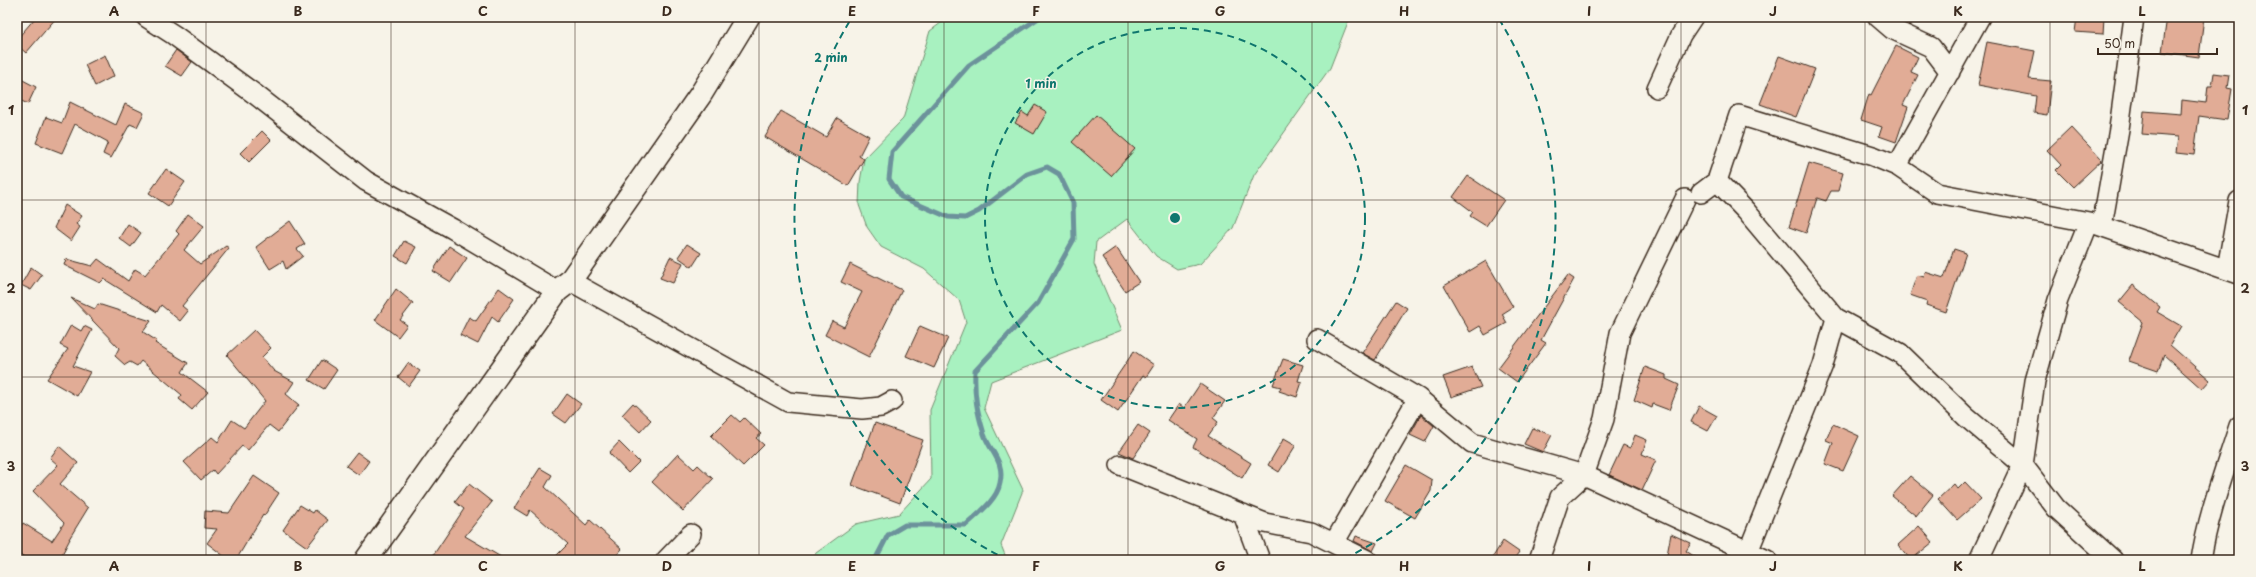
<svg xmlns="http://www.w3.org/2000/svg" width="2256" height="577" font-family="'Playpen Sans',sans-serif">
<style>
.green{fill:#a8f1c0;stroke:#728e6f}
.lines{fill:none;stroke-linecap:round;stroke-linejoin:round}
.stream{stroke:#6c929b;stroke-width:5}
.building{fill:#e1ac96;stroke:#3b2a1e}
.minor-casing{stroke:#3b2a1e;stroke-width:22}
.tertiary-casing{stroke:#3b2a1e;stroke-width:25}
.minor{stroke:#f7f3e8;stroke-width:19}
.tertiary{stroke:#f7f3e8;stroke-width:22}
.grid{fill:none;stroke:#3b2a1e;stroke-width:1;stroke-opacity:0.55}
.ring{fill:none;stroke:#0f766e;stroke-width:2;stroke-dasharray:7 5}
.centre{fill:#0f766e;stroke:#f7f3e8;stroke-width:2}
.ring-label{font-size:12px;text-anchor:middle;font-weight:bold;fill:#0f766e;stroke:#f7f3e8;stroke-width:3;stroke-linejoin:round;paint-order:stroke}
.neatline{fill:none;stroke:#3b2a1e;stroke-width:1.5}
.grid-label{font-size:13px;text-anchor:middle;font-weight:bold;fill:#3b2a1e}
</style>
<rect width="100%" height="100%" fill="#f7f3e8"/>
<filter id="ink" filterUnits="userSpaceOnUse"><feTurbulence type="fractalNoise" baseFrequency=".025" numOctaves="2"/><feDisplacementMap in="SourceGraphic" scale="8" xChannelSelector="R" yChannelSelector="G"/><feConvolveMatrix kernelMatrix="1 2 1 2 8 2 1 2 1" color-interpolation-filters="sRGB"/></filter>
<g filter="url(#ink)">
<!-- green -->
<path class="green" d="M 949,17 L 1350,17 L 1330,68 L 1254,175 L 1233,228 L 1200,264 L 1177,269 L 1156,256 L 1127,219 L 1096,242 L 1094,264 L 1122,330 L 991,381 L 984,408 L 1023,490 L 1001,545 L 1007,560 L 811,560 L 816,553 L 856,524 L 899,514 L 931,479 L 930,410 L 966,322 L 959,300 L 924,269 L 881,247 L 867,227 L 859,205 L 860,182 L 864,159 L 903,119 L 930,31 Z"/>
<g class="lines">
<!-- stream -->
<path class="stream" d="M 875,560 L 888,535 L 905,525 L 966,525 C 978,514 997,500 1000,483 C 1005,461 990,452 984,434 C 977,411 974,396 975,371 L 1038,303 L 1074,239 L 1073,203 L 1059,174 L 1047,167 L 1027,174 L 979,211 L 965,218 L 948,217 L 901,197 L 889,179 L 892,152 L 969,65 L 1040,17"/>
</g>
<!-- building -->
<path class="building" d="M 36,17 L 57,17 L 26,53 L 17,45 L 17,39 Z
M 2077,17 L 2104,17 L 2103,34 L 2075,32 Z
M 2167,17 L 2204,17 L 2199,57 L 2162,52 Z
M 1987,42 L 2035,51 L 2029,79 L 2051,81 L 2047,115 L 2034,113 L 2036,96 L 1978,85 Z
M 1896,46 L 1918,57 L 1911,72 L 1918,75 L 1903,105 L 1908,107 L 1896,142 L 1879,136 L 1882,127 L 1861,120 L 1869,94 L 1871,95 Z
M 176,50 L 192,62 L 182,76 L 165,66 Z
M 105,55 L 114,76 L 95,86 L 85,65 Z
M 1779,56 L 1815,69 L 1796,117 L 1760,104 Z
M 2214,73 L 2229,75 L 2227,88 L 2232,89 L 2227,120 L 2199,116 L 2194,155 L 2176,153 L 2178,137 L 2142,134 L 2144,111 L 2181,114 L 2182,100 L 2206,103 L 2208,86 L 2212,86 Z
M 17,77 L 36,87 L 28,104 L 17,99 Z
M 70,102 L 116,125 L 125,104 L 144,113 L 137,127 L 130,124 L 111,158 L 103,154 L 108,142 L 75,124 L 62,153 L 36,143 L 46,117 L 62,123 Z
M 1035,105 L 1047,112 L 1034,134 L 1015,123 L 1022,112 L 1028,116 Z
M 781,111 L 826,137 L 837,118 L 869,136 L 859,156 L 864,159 L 848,186 L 765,137 Z
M 1096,115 L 1135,149 L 1111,176 L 1072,142 Z
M 2071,127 L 2102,160 L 2073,187 L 2056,170 L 2061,165 L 2047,150 Z
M 262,131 L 271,140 L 249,162 L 240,153 Z
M 1809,163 L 1843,173 L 1838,191 L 1831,191 L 1826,201 L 1817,198 L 1806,233 L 1789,227 Z
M 166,169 L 185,182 L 168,206 L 149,193 Z
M 1468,176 L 1504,200 L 1486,226 L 1470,216 L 1473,212 L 1453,197 Z
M 65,205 L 82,216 L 76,224 L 80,227 L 71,241 L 54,228 Z
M 188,214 L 204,226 L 184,250 L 200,264 L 226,246 L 229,248 L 182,306 L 188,311 L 180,321 L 161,305 L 157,312 L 104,279 L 100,283 L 64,265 L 66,259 L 92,266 L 98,259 L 128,281 L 135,269 L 145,275 L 179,234 L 176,231 Z
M 290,221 L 305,244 L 297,249 L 303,256 L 286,269 L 283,261 L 270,269 L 256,247 Z
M 128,224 L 141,233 L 131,247 L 119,238 Z
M 404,241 L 416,247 L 407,263 L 395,256 Z
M 687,244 L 701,253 L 692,267 L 678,257 Z
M 449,246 L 467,258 L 451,282 L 433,271 Z
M 1116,247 L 1139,282 L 1125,291 L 1102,257 Z
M 1954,249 L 1966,253 L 1946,312 L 1926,305 L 1927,301 L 1910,295 L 1917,275 L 1924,277 L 1925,272 L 1944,278 Z
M 670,257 L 683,263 L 673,283 L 660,278 Z
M 1486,261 L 1513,307 L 1502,314 L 1507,323 L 1485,335 L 1480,326 L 1470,332 L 1444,286 Z
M 850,264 L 902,290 L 869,357 L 825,335 L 832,321 L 844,327 L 862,292 L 841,282 Z
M 31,267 L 42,275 L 31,290 L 21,285 Z
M 1568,275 L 1574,279 L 1541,340 L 1546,343 L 1517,382 L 1498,368 Z
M 2133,285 L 2160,307 L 2157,312 L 2181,326 L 2170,345 L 2210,380 L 2202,389 L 2164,355 L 2158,371 L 2129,361 L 2143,322 L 2119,302 Z
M 499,288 L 514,299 L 498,322 L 492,317 L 478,344 L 460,335 L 469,317 L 476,321 Z
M 396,289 L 413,303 L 400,320 L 407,325 L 398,337 L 375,320 Z
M 71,298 L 95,309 L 98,304 L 151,321 L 143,332 L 157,341 L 155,343 L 188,363 L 182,372 L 208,392 L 192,410 L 179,399 L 182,395 L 141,361 L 137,366 L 130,362 L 125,365 L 115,356 L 119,348 Z
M 1396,301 L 1407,308 L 1375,360 L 1362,353 Z
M 71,325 L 81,331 L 84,326 L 92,330 L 73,366 L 90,372 L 77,396 L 47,379 L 68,349 L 60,345 Z
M 920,326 L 948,338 L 934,368 L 906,356 Z
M 254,330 L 271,348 L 262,357 L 274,371 L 294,382 L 286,394 L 299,405 L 278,432 L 269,425 L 248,450 L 242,446 L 216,474 L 213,470 L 201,480 L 184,462 L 212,437 L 218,442 L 232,420 L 244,428 L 265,401 L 227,355 Z
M 1134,351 L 1154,365 L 1146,377 L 1143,375 L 1118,412 L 1101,400 Z
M 1283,359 L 1303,365 L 1298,381 L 1302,382 L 1297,397 L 1279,391 L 1281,387 L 1273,385 Z
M 322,360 L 337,370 L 324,389 L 309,380 Z
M 408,363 L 420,371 L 409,386 L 398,377 Z
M 1472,367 L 1481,387 L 1451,397 L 1443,377 Z
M 1645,367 L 1666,375 L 1666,379 L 1679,385 L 1669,410 L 1653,404 L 1652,408 L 1634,400 Z
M 1200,384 L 1225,401 L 1213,418 L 1218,422 L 1208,436 L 1251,463 L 1242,478 L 1193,447 L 1197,439 L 1168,420 L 1179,404 L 1184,408 Z
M 567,394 L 581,404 L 566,423 L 553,414 Z
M 633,403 L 651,420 L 640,432 L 622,415 Z
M 1699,406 L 1717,416 L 1708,431 L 1691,422 Z
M 732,415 L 740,422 L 744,418 L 761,434 L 756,438 L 764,445 L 743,466 L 711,436 Z
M 1421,415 L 1434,426 L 1425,442 L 1410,435 Z
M 875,423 L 923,440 L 900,503 L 852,485 Z
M 1833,424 L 1859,436 L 1843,471 L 1825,464 L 1833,443 L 1826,440 Z
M 1138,425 L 1150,433 L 1133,458 L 1119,452 Z
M 1532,428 L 1552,435 L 1543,452 L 1524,444 Z
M 1635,435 L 1647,440 L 1642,454 L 1656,460 L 1642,490 L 1609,475 L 1623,445 L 1630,448 Z
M 1284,438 L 1296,445 L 1279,472 L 1268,465 Z
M 619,442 L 639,462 L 628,473 L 609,453 Z
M 59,446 L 78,463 L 60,484 L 88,508 L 69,539 L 70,539 L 59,560 L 28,560 L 17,553 L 17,532 L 23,523 L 52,541 L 64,523 L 33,491 L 58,465 L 50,458 Z
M 357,452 L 369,461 L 359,475 L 346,466 Z
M 678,454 L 694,469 L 698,465 L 713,479 L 683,511 L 652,482 Z
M 1406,465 L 1432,480 L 1431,491 L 1415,518 L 1385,501 Z
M 540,468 L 552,475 L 545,487 L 586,525 L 590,520 L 622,549 L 612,560 L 552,560 L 568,544 L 530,510 L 527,516 L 514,508 Z
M 254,476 L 279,493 L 264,516 L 263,515 L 236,560 L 229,560 L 207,543 L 217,529 L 204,528 L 205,511 L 229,513 Z
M 1910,476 L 1933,495 L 1916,516 L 1892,496 Z
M 1965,482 L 1981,499 L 1957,520 L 1938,499 L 1954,484 L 1958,489 Z
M 469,484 L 492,502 L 465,536 L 506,560 L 430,560 L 464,509 L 455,502 Z
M 300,505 L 313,513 L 315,510 L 328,520 L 307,547 L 283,530 Z
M 1919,526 L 1933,542 L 1911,560 L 1898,545 Z
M 1671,534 L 1691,543 L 1686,551 L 1700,560 L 1666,560 Z
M 1356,536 L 1377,543 L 1373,551 L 1354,541 Z
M 1503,541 L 1519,552 L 1513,560 L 1491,560 Z"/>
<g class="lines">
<defs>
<path id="minor" d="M 146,17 L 174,35 L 256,95 L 366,181 L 453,229 L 557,291
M 1878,17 L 1892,29 L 1931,47 L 1950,72
M 1657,88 L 1681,35 L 1693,17
M 1897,166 L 1980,17
M 1717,181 L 1746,211 L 1836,318 L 1900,353 L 1966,417 L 2023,465 L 2056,508 L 2113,560
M 1701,193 L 1717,181 L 1739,115 L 1873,156 L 1897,166 L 1937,193 L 2089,222 L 2239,274
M 2102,226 L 2119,129 L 2134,17
M 2227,269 L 2239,201
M 570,281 L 788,402 L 862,409 L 881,407 L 892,401
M 1317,339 L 1418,398 L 1472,443 L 1584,475 L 1767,560
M 1120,465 L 1265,523 L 1311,532 L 1367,560
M 1243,514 L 1260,560
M 1334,543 L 1418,398
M 1748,552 L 1823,365 L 1836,318
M 666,560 L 691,534
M 1539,560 L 1560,497 L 1584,475 L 1604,419 L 1620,333 L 1685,199
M 1979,560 L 2023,465 L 2035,381 L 2058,300 L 2089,222
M 2201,560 C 2208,514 2225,470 2239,426"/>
<path id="tertiary" d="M 366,560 L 557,291 L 570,281 L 701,94 L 748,17"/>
</defs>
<!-- minor casing -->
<use href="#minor" class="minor-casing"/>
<!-- tertiary casing -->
<use href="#tertiary" class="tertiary-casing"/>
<!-- minor -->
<use href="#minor" class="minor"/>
<!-- tertiary -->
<use href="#tertiary" class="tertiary"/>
</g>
</g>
<!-- grid -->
<path class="grid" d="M 206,17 L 206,560M 391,17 L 391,560M 575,17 L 575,560M 759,17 L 759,560M 944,17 L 944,560M 1128,17 L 1128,560M 1312,17 L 1312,560M 1497,17 L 1497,560M 1681,17 L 1681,560M 1865,17 L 1865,560M 2050,17 L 2050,560M 17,200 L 2239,200M 17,377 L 2239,377"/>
<!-- distance rings -->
<g class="ring">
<circle cx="1175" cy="218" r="190"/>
<path d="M1008 560A380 380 0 0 1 851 19M1499 19A380 380 0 0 1 1342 560"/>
</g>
<circle cx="1175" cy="218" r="6" class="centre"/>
<g class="ring-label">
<text x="831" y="62">2 min</text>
<text x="1041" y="88">1 min</text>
</g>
<!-- margin -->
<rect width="2256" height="577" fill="none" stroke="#f7f3e8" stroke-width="44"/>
<!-- scale -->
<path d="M2098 48v6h119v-6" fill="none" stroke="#3b2a1e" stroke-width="2"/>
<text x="2104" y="48" font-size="12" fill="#3b2a1e" stroke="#f7f3e8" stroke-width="3" paint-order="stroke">50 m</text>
<rect x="22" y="22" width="2212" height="533" class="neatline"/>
<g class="grid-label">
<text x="114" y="16">A</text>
<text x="298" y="16">B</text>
<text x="483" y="16">C</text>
<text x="667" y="16">D</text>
<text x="852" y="16">E</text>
<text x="1036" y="16">F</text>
<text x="1220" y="16">G</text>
<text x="1404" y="16">H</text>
<text x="1589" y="16">I</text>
<text x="1773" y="16">J</text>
<text x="1958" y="16">K</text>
<text x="2142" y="16">L</text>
<text x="11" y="115">1</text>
<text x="2245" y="115">1</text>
<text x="11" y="293">2</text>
<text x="2245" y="293">2</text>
<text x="11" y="471">3</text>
<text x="2245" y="471">3</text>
<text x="114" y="571">A</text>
<text x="298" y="571">B</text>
<text x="483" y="571">C</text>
<text x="667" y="571">D</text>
<text x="852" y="571">E</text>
<text x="1036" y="571">F</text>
<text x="1220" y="571">G</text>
<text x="1404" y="571">H</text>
<text x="1589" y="571">I</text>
<text x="1773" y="571">J</text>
<text x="1958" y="571">K</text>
<text x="2142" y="571">L</text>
</g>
</svg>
